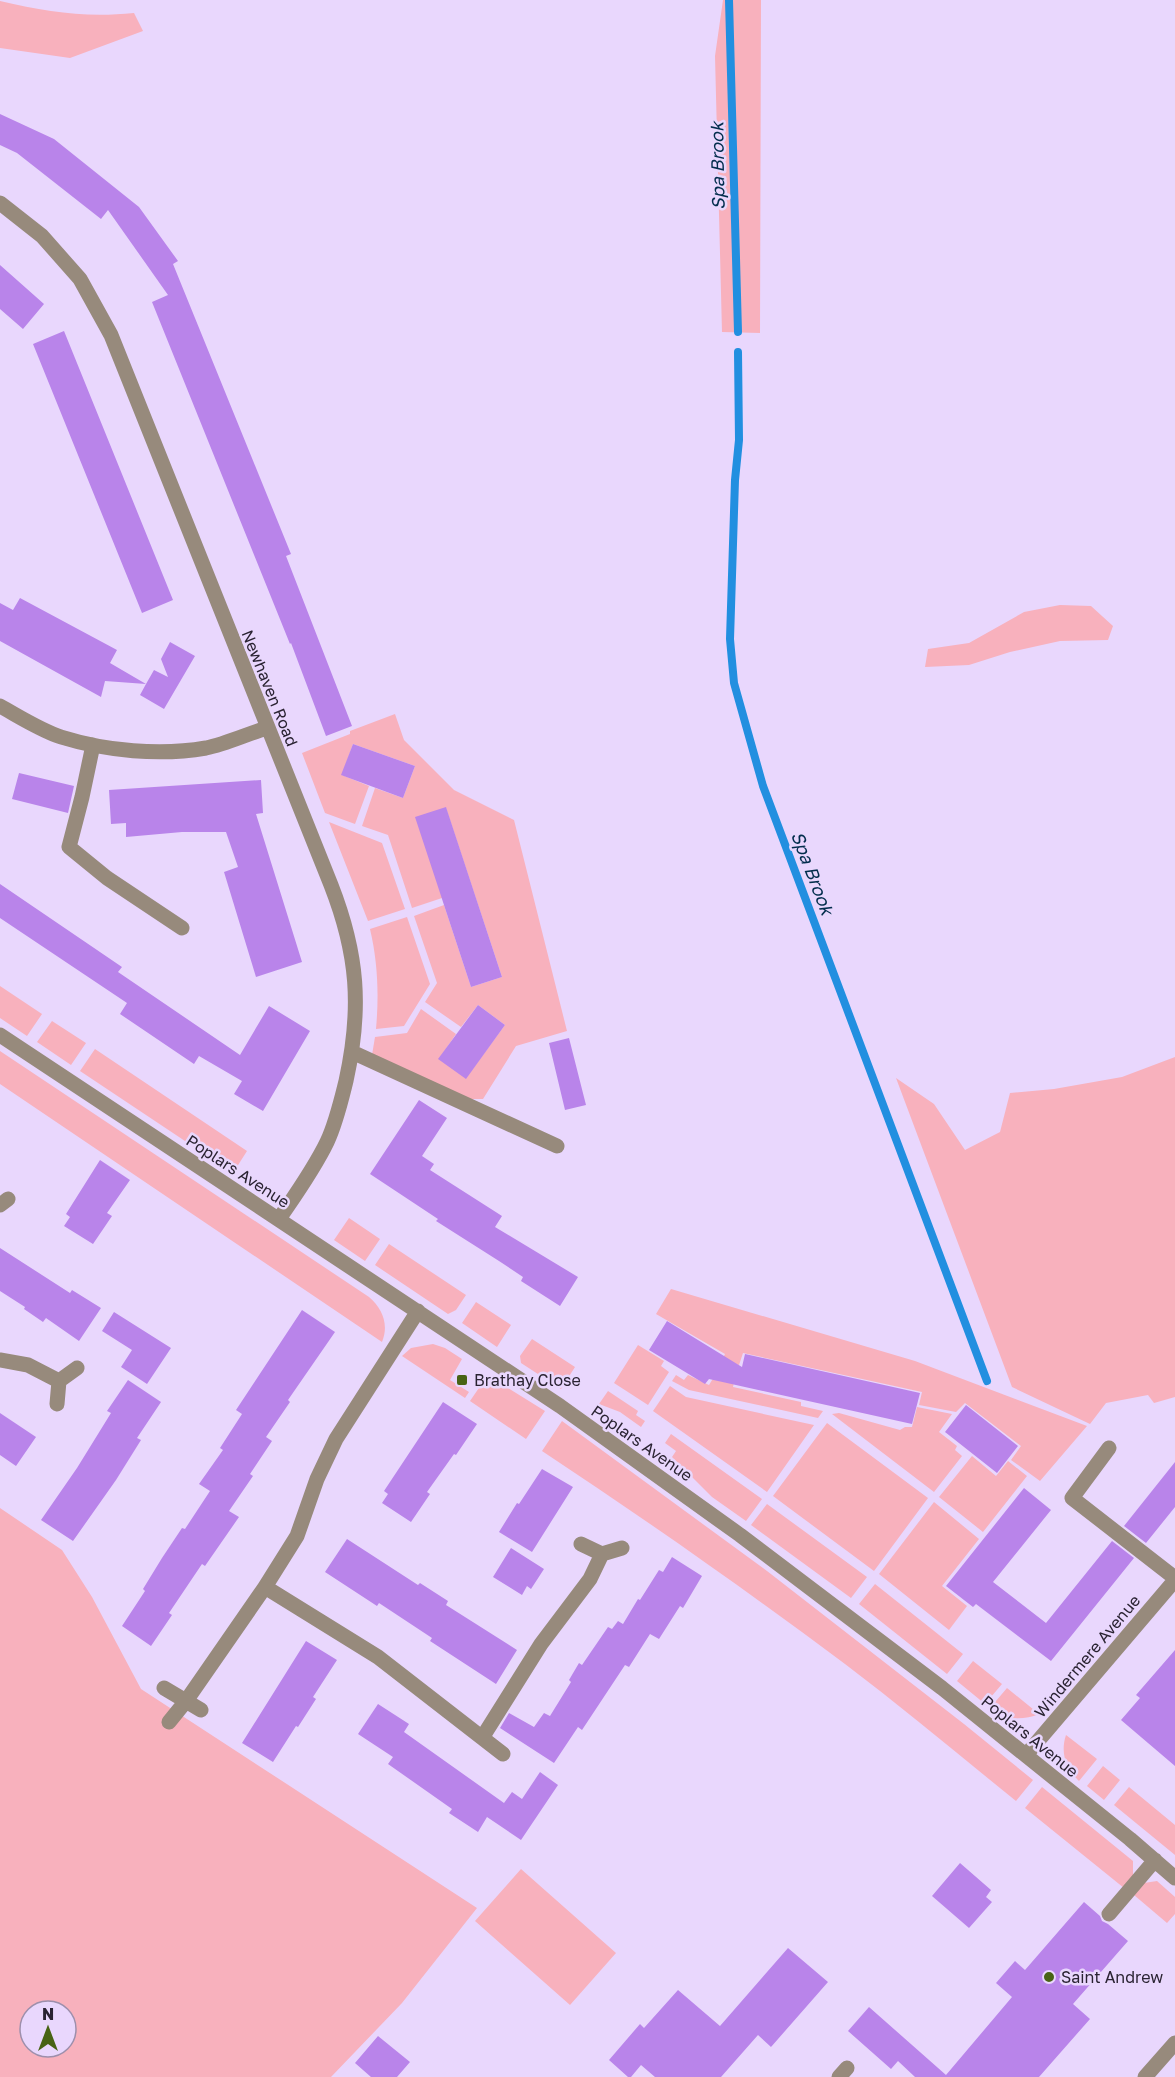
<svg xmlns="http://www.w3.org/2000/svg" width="1175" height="2077" font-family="'Golos Text',sans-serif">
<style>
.green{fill:#f8b1bd;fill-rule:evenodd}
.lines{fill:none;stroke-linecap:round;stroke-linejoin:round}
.stream{stroke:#228fe0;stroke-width:8}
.building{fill:#b984ea}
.minor{stroke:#978a7c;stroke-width:15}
.poi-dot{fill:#486314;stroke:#e9d7fd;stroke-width:2}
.labels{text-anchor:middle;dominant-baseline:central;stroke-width:5;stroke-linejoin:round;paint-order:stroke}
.street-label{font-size:16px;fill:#2a2332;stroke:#e9d7fd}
.poi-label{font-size:16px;fill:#2a2332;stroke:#e9d7fd;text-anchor:start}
.water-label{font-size:18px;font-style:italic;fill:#032d4d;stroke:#e9d7fd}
</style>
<rect width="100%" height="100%" fill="#e9d7fd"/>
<!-- green -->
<path class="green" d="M 723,0 L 761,0 L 760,333 L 722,332 L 715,56 Z
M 0,1 C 48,12 85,18 134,13 L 143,31 L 70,58 L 0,48 Z
M 1060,605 L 1091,606 L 1113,626 L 1108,640 L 1060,641 L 1010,652 L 969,665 L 925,667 L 928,649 L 969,643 L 1024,612 Z
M 395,714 L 404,740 L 454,790 L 514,820 L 567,1031 L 516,1046 L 483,1099 L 465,1099 L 372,1055 L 375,1037 L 407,1033 L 421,1009 L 456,1034 L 439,1059 L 466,1078 L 505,1025 L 478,1005 L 461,1027 L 425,1002 L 437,983 L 414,916 L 444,905 L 471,987 L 502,977 L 446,808 L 442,898 L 412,908 L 388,835 L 362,826 L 375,788 L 403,798 L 415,766 L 353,744 L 342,775 L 369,786 L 355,824 L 325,813 L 302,753 L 350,734 L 350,731 Z
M 329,822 L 382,843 L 405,909 L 368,921 Z
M 407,917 L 430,984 L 404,1026 L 376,1029 C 379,995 378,963 370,929 Z
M 0,986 L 42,1014 L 27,1036 L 0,1018 Z
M 52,1021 L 86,1043 L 71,1065 L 37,1042 Z
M 95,1049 L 247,1151 L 233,1173 L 80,1071 Z
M 0,1051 L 369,1297 C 383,1309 389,1325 382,1342 L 0,1084 Z
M 1175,1057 L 1175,1397 L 1154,1403 L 1148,1395 L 1106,1403 L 1090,1424 L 1012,1387 L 896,1078 L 934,1104 L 965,1150 L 1000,1132 L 1010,1093 L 1054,1089 L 1122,1077 Z
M 349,1218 L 380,1239 L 365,1261 L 334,1240 Z
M 389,1244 L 466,1295 L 456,1310 L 448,1314 L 375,1265 Z
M 671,1289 L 915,1361 L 1087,1426 L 1040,1481 L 1011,1460 L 1021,1446 L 965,1403 L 956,1412 L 919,1405 L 922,1392 L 743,1353 L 739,1365 L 721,1362 L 725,1354 L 656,1314 Z
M 476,1302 L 511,1325 L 497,1347 L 462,1323 Z
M 532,1339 L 575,1367 L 561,1389 L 521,1363 L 520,1356 Z
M 433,1344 L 445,1348 L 462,1359 L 450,1380 L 469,1392 L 465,1398 L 402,1356 L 411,1348 Z
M 638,1345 L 664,1361 L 661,1366 L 669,1372 L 648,1405 L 614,1383 Z
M 717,1372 L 735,1377 L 733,1387 L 801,1402 L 801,1406 L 823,1411 L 818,1418 L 689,1390 L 672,1381 L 676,1375 L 684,1380 L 688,1375 L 709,1385 Z
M 495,1380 L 545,1411 L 526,1439 L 470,1401 L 483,1382 L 490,1387 Z
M 670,1386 L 686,1397 L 814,1425 L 767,1492 L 653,1411 Z
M 608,1391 L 638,1411 L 636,1415 L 645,1421 L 641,1427 L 620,1412 L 599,1404 Z
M 917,1407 L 952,1414 L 939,1432 L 957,1446 L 955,1450 L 962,1456 L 934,1492 L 832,1414 L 839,1413 L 900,1430 L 905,1427 L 912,1427 Z
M 562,1421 L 767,1571 L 964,1724 L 1033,1780 L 1016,1801 C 959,1755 903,1708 845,1664 C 746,1590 645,1519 542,1451 Z
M 827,1423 L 928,1498 L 874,1571 L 773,1496 Z
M 671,1434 L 762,1499 L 746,1521 L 712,1497 L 672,1457 L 676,1451 L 665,1443 Z
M 972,1456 L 996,1476 L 1008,1461 L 1027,1476 L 983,1532 L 939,1497 Z
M 934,1502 L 979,1539 L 942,1586 L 967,1606 L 949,1630 L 879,1574 Z
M 767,1504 L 867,1577 L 851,1598 L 751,1525 Z
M 0,1508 L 62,1550 L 92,1597 L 141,1689 L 477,1908 L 402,2003 L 331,2077 L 0,2077 ZM 30,2011 L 66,2011 L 66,2047 L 30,2047 Z
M 875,1584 L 963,1654 L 947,1674 L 859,1604 Z
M 973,1661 L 1002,1684 L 985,1704 L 957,1681 Z
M 1007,1688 L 1039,1714 C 1022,1721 1004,1720 990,1708 Z
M 1066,1735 L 1097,1759 L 1079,1781 C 1066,1769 1060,1753 1066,1735 Z
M 1103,1766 L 1120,1780 L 1104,1800 L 1087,1786 Z
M 1042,1787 L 1133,1861 L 1133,1876 L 1124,1888 L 1025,1808 Z
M 1129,1787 L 1175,1825 L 1175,1855 L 1114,1805 Z
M 521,1869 L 616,1953 L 570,2005 L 475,1921 Z
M 1157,1881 L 1175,1897 L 1175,1914 L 1167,1923 L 1134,1895 L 1144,1883 Z"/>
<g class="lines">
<!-- stream -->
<path class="stream" d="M 729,0 L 738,332
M 738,352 L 739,440 L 735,480 L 730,639 L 734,683 L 763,786 L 987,1381"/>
</g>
<!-- building -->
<path class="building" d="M 0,114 L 54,139 L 139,207 L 178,261 L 173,264 L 291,554 L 286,556 L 352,726 L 326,736 L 291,643 L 290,644 L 152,302 L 168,295 L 108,210 L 101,219 L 17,153 L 0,145 Z
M 0,265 L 44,304 L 23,329 L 0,309 Z
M 64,331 L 173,600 L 142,613 L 33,344 Z
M 20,598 L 117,650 L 110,663 L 146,684 L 154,670 L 168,677 L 161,659 L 170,642 L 195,656 L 164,709 L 140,695 L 146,684 L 105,681 L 101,697 L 0,641 L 0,603 L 13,610 Z
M 353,744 L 415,766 L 403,798 L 341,775 Z
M 19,773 L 74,786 L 68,813 L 12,799 Z
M 261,780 L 263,813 L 256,814 L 302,962 L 256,977 L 224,872 L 238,867 L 226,832 L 182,832 L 126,837 L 126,823 L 111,824 L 109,790 Z
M 446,807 L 502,977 L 471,987 L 415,817 Z
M 0,884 L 122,967 L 118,972 L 240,1055 L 269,1006 L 310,1031 L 263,1111 L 234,1094 L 242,1081 L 199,1056 L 194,1064 L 120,1014 L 127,1003 L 0,918 Z
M 478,1005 L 505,1025 L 466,1079 L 438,1059 Z
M 569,1038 L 586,1105 L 565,1110 L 549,1043 Z
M 419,1100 L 447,1118 L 422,1156 L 434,1164 L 430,1170 L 502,1216 L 495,1227 L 578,1277 L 560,1306 L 521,1281 L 523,1277 L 499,1261 L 436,1221 L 438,1219 L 370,1174 Z
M 100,1160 L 130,1180 L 107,1213 L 112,1216 L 93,1244 L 64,1226 L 70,1217 L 66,1214 Z
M 0,1248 L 70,1293 L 72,1290 L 101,1308 L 79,1341 L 46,1318 L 43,1322 L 24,1309 L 25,1307 L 0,1291 Z
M 302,1310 L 335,1332 L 288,1400 L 290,1402 L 266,1437 L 272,1441 L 250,1474 L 253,1476 L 229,1511 L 239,1517 L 205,1566 L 202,1564 L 169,1613 L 172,1615 L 151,1646 L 122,1626 L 145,1591 L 143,1589 L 162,1558 L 182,1528 L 185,1529 L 210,1491 L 199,1484 L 223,1450 L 220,1448 L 242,1414 L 236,1410 Z
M 114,1312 L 171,1348 L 147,1384 L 121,1367 L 132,1350 L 102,1331 Z
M 667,1321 L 742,1367 L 745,1354 L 920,1393 L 912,1424 L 709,1379 L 705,1384 L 649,1350 Z
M 128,1380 L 161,1402 L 137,1438 L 141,1440 L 116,1480 L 73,1541 L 41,1520 L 77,1468 L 111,1413 L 107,1411 Z
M 443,1402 L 477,1424 L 456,1455 L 454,1454 L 427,1492 L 430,1494 L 411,1522 L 382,1503 L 388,1494 L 384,1491 Z
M 966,1405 L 1018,1446 L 997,1473 L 945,1432 Z
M 0,1413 L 36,1437 L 16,1466 L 0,1455 Z
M 1175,1462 L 1175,1507 L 1146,1543 L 1124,1526 Z
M 542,1469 L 573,1487 L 532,1552 L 499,1532 L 517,1503 L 519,1504 Z
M 1024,1488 L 1051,1510 L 993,1582 L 1046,1623 L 1112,1541 L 1134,1558 L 1051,1661 L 976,1604 L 973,1607 L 946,1586 Z
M 347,1539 L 418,1585 L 420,1583 L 448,1601 L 446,1605 L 517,1650 L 496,1684 L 430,1641 L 432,1638 L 379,1603 L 377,1606 L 325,1572 Z
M 511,1548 L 544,1569 L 531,1589 L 527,1586 L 522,1595 L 493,1577 Z
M 672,1557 L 702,1576 L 683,1608 L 680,1606 L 659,1639 L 650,1634 L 629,1667 L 625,1665 L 582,1730 L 578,1727 L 554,1763 L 500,1728 L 509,1713 L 534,1727 L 544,1713 L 550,1716 L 571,1682 L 569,1680 L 579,1663 L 582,1665 L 608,1627 L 612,1629 L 618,1621 L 623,1624 L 638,1599 L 640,1600 L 659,1570 L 663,1572 Z
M 306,1641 L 337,1660 L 313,1697 L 316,1699 L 298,1727 L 296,1726 L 273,1762 L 242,1743 Z
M 1175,1650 L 1175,1766 L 1121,1720 L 1140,1698 L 1136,1695 Z
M 378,1704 L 409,1724 L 404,1732 L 504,1803 L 512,1792 L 522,1799 L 540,1772 L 558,1785 L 521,1840 L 487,1817 L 478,1832 L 449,1813 L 452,1809 L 388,1764 L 393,1757 L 358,1734 Z
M 960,1863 L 991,1890 L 986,1897 L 992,1902 L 969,1928 L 932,1896 Z
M 1084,1902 L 1100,1916 L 1102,1921 L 1108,1924 L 1128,1941 L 1073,2004 L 1090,2019 L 1039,2077 L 915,2077 L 898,2061 L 891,2069 L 848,2031 L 869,2007 L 946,2075 L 1012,1997 L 996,1983 L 1015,1961 L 1025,1970 Z
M 788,1948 L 828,1982 L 771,2047 L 758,2035 L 721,2077 L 655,2077 L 641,2065 L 631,2077 L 628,2077 L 609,2060 L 640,2024 L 644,2028 L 678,1990 L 720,2026 Z
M 378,2036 L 410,2062 L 397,2077 L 371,2077 L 355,2063 Z"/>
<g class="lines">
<!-- minor -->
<path class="minor" d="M 0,203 L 42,236 L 80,279 L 111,335 L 331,885 C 358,954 362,1008 346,1081 C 341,1101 336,1123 327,1142 C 314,1169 296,1194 279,1219
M 0,706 C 20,717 40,730 61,737 C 106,751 160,756 206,748 C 226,744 247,734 267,728
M 93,745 L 82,797 L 69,847 L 107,878 L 182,928
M 0,1035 L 560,1406 L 740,1535 L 942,1688 L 1130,1839 L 1175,1878
M 352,1052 L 557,1146
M 0,1205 L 8,1199
M 0,1360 L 28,1365 L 59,1381
M 57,1404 L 59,1381 L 77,1368
M 1109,1448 L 1072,1498 L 1175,1578
M 581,1544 L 602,1554 L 622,1548
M 265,1587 L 378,1657 L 503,1754
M 164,1688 L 201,1710
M 169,1722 L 186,1701 L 265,1587 L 297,1536 L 317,1479 L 336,1439 L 418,1311
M 482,1738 L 541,1644 L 590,1579 L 602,1554
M 1026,1755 L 1175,1580
M 1109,1914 L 1155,1860
M 839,2077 L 847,2068
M 1145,2077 L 1175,2043"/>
</g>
<!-- markers -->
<g class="poi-dot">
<rect x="456" y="1374" width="12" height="12" rx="3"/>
<circle cx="1049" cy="1977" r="6"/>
</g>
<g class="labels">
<!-- street labels -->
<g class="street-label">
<text transform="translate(270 688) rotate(68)">Newhaven Road</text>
<text transform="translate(238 1171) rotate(33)">Poplars Avenue</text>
<text transform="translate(642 1443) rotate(35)">Poplars Avenue</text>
<text transform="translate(1087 1656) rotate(-50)">Windermere Avenue</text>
<text transform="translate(1030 1736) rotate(39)">Poplars Avenue</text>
</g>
<!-- poi labels -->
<g class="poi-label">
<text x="474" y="1380">Brathay Close</text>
<text x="1061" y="1977">Saint Andrew</text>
</g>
<!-- water labels -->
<g class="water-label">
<text transform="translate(717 166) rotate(-91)">Spa Brook</text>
<text transform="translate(813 873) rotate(69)">Spa Brook</text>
</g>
</g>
<!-- north arrow -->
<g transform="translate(48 2029)"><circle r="28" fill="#e9d7fd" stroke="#9d8fac" stroke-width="1.5"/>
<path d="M0-4.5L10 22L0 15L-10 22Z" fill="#486314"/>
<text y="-9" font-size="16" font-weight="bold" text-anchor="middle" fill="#2a2332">N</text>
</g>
</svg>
